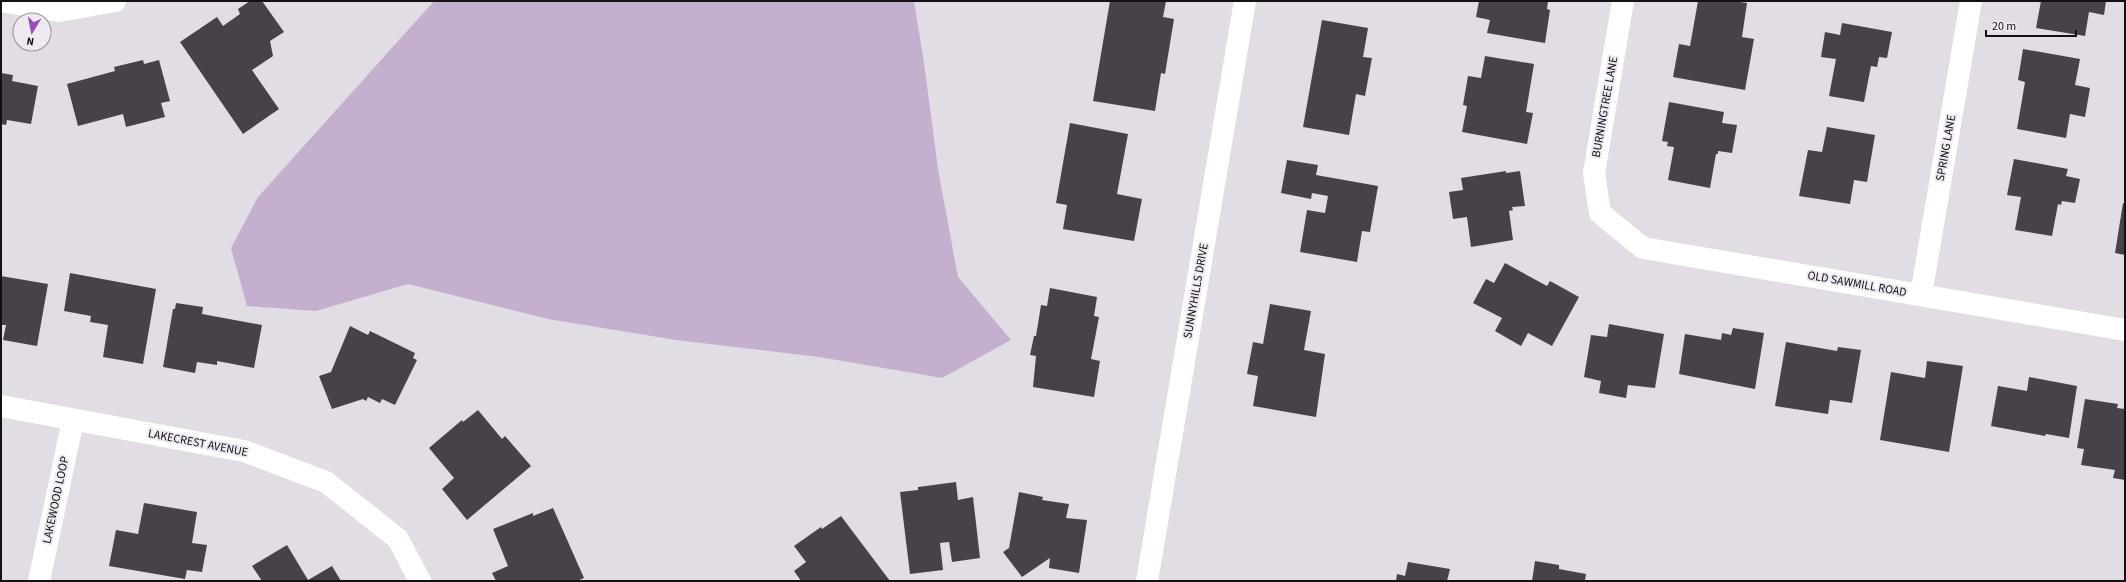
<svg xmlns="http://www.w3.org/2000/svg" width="2126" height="582" font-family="'Source Sans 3',sans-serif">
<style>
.green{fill:#c4b0ce}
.building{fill:#474249}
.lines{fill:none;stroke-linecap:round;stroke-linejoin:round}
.minor{stroke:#fff;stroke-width:22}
.labels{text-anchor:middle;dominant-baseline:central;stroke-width:4;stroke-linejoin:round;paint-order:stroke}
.street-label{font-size:12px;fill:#131114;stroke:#efe9f2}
</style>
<rect width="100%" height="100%" fill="#e2dce5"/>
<!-- green -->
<path class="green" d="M 434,1 L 914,1 L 924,63 L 938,169 L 958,277 L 1011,340 L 942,378 L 819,357 L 676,340 L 548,319 L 408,284 L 316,311 L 247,306 L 231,248 L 258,197 Z"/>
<!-- building -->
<path class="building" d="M 250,1 L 262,1 L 284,32 L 270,41 L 273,56 L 252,70 L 279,109 L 243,134 L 180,42 L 217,17 L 223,26 L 240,14 L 238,9 Z
M 1110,1 L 1166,1 L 1163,17 L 1174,19 L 1165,74 L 1161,73 L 1155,111 L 1093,101 Z
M 1479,1 L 1548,1 L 1547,9 L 1550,10 L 1545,43 L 1487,33 L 1490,20 L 1476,17 Z
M 1698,1 L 1733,1 L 1747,3 L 1742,37 L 1754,39 L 1745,90 L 1673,77 L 1679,44 L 1690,46 Z
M 2041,1 L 2106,1 L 2104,15 L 2089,12 L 2085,36 L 2036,28 Z
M 1322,20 L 1368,28 L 1363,57 L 1372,58 L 1365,96 L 1356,94 L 1349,135 L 1303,127 Z
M 1842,23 L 1892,32 L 1887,58 L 1879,57 L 1877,67 L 1871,66 L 1864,102 L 1829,96 L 1836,59 L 1821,57 L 1825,32 L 1840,35 Z
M 2023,49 L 2080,59 L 2075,85 L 2090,88 L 2085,117 L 2070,114 L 2066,138 L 2017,129 L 2025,82 L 2018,80 Z
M 1485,56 L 1534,64 L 1526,112 L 1533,113 L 1527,144 L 1462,132 L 1467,106 L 1463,105 L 1468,76 L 1481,78 Z
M 143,60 L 144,64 L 159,60 L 170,101 L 161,103 L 165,117 L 126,127 L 123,114 L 78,126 L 67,84 L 115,71 L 114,67 Z
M 1,73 L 13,75 L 12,81 L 38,86 L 31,124 L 7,120 L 6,125 L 1,124 Z
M 1669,102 L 1724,112 L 1722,123 L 1737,125 L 1732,153 L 1718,151 L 1718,154 L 1716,154 L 1710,188 L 1668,180 L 1674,147 L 1667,146 L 1668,142 L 1662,141 Z
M 1070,123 L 1128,134 L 1117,194 L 1142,199 L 1134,241 L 1063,229 L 1067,205 L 1056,203 Z
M 1827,127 L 1875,135 L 1867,182 L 1854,180 L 1850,204 L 1799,196 L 1808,150 L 1822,152 Z
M 2014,159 L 2068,169 L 2066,176 L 2080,179 L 2075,203 L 2062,201 L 2061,205 L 2058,204 L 2052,236 L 2015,230 L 2021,197 L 2007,195 Z
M 1287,160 L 1318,165 L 1316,175 L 1378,186 L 1370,232 L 1362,231 L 1357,262 L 1300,252 L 1307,210 L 1325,213 L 1328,196 L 1312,193 L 1311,199 L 1281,193 Z
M 1506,171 L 1506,173 L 1520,171 L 1525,206 L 1512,207 L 1513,210 L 1509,211 L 1513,240 L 1471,247 L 1467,217 L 1453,219 L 1449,192 L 1463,190 L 1461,178 Z
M 2123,203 L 2125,204 L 2125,255 L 2115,253 Z
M 1505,263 L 1547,286 L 1550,281 L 1579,297 L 1552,346 L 1528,333 L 1521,346 L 1495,331 L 1502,318 L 1473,303 L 1486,279 L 1494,283 Z
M 70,273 L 156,289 L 143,364 L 103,357 L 108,325 L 90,322 L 91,316 L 64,311 Z
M 1,276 L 48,284 L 37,346 L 3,340 L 6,325 L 1,325 Z
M 1050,288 L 1097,297 L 1094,316 L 1099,317 L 1091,359 L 1100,361 L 1094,397 L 1033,387 L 1036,356 L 1030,355 L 1034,336 L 1036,336 L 1041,305 L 1047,306 Z
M 176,303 L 203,307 L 202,314 L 262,325 L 254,368 L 217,361 L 217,365 L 197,362 L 195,373 L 163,367 L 173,309 L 175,309 Z
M 1270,304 L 1311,311 L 1304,350 L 1325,354 L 1316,417 L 1253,406 L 1258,376 L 1247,374 L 1253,342 L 1263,344 Z
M 1609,324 L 1664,334 L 1655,388 L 1628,385 L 1626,398 L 1599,393 L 1601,381 L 1584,377 L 1591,335 L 1607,337 Z
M 350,326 L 368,335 L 370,331 L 415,353 L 413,358 L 417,360 L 395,405 L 382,399 L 380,403 L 368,397 L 366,401 L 363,399 L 332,409 L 319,376 L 331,372 Z
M 1733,328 L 1764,333 L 1755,389 L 1679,374 L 1685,334 L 1721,340 L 1722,333 L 1731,335 Z
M 1786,342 L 1837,351 L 1838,347 L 1861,350 L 1852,403 L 1830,400 L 1828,414 L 1775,406 Z
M 1927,361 L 1963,366 L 1949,452 L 1880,440 L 1891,372 L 1925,378 Z
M 2029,377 L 2077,386 L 2069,438 L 2046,434 L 2045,436 L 1991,426 L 1998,386 L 2027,391 Z
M 2085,399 L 2118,404 L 2117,408 L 2125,409 L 2125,480 L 2113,478 L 2115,470 L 2081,465 L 2084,449 L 2077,448 Z
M 478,410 L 502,439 L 505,436 L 531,466 L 467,520 L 442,489 L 454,478 L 429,448 L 462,420 L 463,422 Z
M 956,482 L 958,500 L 973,497 L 980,558 L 952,562 L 949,542 L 940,543 L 943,570 L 910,574 L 900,492 L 918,490 L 918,487 Z
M 1019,492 L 1043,497 L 1042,500 L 1069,504 L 1066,518 L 1087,520 L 1079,573 L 1049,568 L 1050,558 L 1022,577 L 1003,552 L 1009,548 Z
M 144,503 L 197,512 L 192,543 L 207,545 L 202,572 L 187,570 L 185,579 L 109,566 L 116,530 L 138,534 Z
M 553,508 L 584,578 L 577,581 L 496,581 L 492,573 L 508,566 L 493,529 L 533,513 L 533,516 Z
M 841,516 L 890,581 L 801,581 L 794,571 L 806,562 L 794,546 L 821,527 L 822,529 Z
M 287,545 L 308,580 L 332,566 L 341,581 L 262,581 L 252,566 Z
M 1535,561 L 1559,565 L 1559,569 L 1586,574 L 1585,581 L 1532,581 Z
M 1408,562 L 1450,569 L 1447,581 L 1396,581 L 1397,574 L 1405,576 Z"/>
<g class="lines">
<!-- minor -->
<path class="minor" d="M 1,1 L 59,11 L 115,1
M 1623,1 L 1594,173 L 1600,213 L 1643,248 L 2125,330
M 1921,295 L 1971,1
M 1,406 L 244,451 L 326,482 L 398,539 L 420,581
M 39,581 L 73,420
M 1147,581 L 1245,1"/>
</g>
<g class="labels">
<!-- street labels -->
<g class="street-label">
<text transform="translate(1605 107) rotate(-80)">BURNINGTREE LANE</text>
<text transform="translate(1946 148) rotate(-80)">SPRING LANE</text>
<text transform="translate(1857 284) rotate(10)">OLD SAWMILL ROAD</text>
<text transform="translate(1196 291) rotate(-80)">SUNNYHILLS DRIVE</text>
<text transform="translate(198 443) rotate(11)">LAKECREST AVENUE</text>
<text transform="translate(56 500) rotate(-78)">LAKEWOOD LOOP</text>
</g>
</g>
<!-- border -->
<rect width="2126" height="582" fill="none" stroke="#131114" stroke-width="4"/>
<!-- north arrow -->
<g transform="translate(32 32) rotate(190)"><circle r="19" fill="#efe9f2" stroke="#979399"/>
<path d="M0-3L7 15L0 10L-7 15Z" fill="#9a4bbb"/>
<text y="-6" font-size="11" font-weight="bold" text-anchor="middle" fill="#131114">N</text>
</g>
<!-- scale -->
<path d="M1986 30v6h90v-6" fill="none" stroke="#131114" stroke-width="2"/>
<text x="1992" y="30" font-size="12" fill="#131114" stroke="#efe9f2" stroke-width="3" paint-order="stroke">20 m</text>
</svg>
